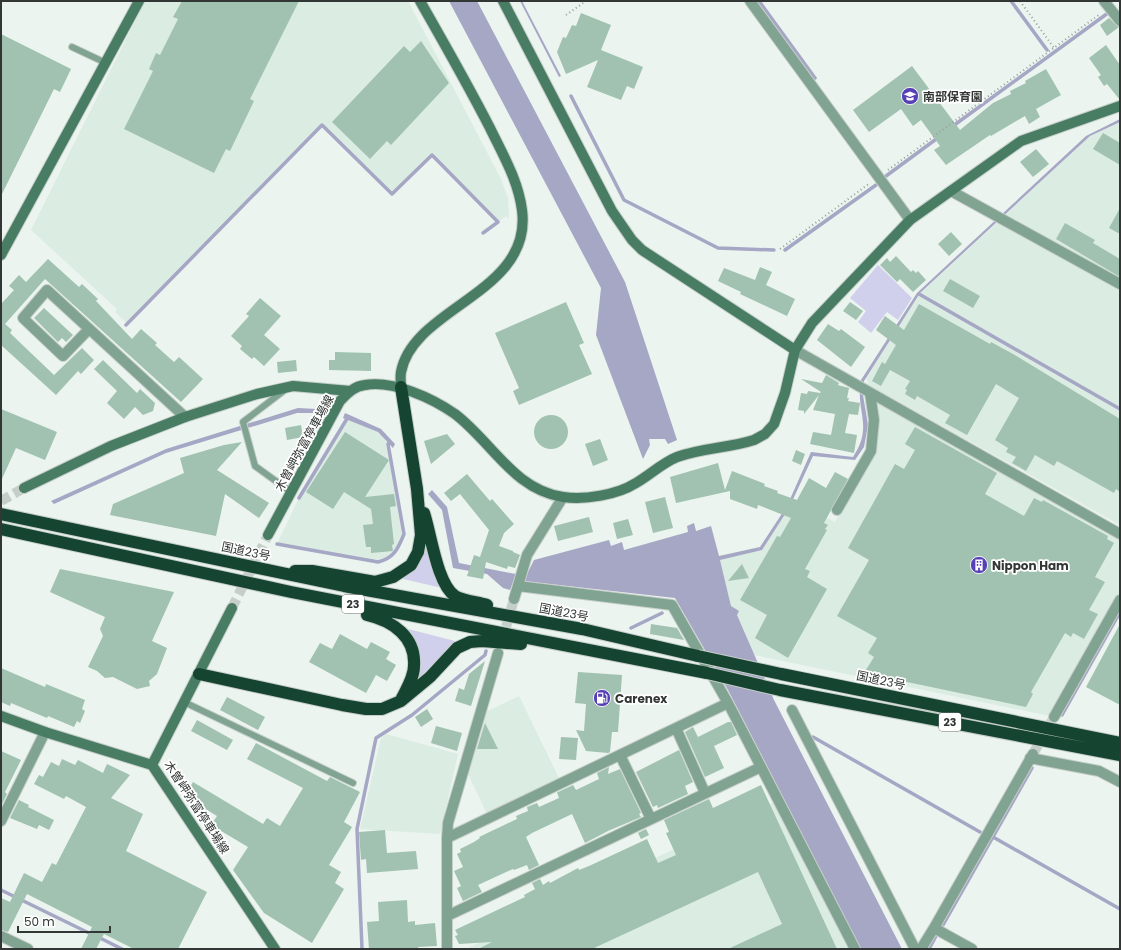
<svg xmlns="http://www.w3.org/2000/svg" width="1121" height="950" font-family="Poppins,'Noto Sans JP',sans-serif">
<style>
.built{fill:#dbece2}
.green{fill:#d0d0ec}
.water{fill:#a6a6c5}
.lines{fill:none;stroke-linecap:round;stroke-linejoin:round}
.stream{stroke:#a6a6c5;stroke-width:3.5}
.building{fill:#a1c2b0}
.street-tunnel{stroke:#c6ceca;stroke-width:10;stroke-dasharray:10 5;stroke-linecap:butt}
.secondary-tunnel{stroke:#c6ceca;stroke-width:10;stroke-dasharray:10 5;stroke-linecap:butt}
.lane-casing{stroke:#c6ceca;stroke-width:8}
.street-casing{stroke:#c6ceca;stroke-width:12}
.secondary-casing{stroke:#c6ceca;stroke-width:12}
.highway-casing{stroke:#c6ceca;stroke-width:14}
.path{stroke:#989f9c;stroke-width:2;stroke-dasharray:1 3;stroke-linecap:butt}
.lane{stroke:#81a391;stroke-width:6}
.street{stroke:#81a391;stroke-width:10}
.secondary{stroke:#487d63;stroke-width:10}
.highway{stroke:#154430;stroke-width:12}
.highway-bridge-casing{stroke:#c6ceca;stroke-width:14;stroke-linecap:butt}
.highway-bridge{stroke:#154430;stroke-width:12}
.labels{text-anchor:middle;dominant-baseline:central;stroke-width:3.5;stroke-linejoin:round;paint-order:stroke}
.shield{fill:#fff;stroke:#707271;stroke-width:1}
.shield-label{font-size:11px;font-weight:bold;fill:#323634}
.poi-label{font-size:12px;font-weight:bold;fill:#323634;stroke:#fff;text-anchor:start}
.street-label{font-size:12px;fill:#323634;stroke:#fff}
</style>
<rect width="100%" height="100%" fill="#ebf4ef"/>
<!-- built -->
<path class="built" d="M 145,1 L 408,1 L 501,179 L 508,198 L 509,219 L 506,216 L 498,222 L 432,155 L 392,194 L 322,125 L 128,324 L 115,312 L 117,309 L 31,230 Z
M 1120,122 L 1120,280 L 1006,214 L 1090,136 Z
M 999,221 L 1120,290 L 1120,525 L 869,385 L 866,378 L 919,294 Z
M 879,404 L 1120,540 L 1120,592 L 1050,716 L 754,655 L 737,615 L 731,606 L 720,560 L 762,550 L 792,500 L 835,522 L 874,452 L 875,406 Z
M 346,419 L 378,432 L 388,444 L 404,534 L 400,545 L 388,560 L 378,562 L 277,544 L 299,498 Z
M 519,696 L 559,778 L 487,814 L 467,772 L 486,712 Z
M 386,734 L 458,754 L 440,834 L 360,829 L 381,738 Z
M 775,802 L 850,949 L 466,949 L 674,849 Z"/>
<!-- green -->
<path class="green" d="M 878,265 L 912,298 L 898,320 L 887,312 L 871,333 L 858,322 L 866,311 L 850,298 Z
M 426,539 L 442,588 L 399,578 C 419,568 424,561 426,539 Z
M 408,629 L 459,642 L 446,651 L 418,679 C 420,661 418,645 408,629 Z"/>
<!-- water -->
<path class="water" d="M 449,1 L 477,1 L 625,282 L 677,440 L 668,444 L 665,439 L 649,439 L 650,445 L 643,459 L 596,335 L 601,288 Z
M 520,1 L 522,1 L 561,76 L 559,77 Z
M 1120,119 L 1120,122 L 1090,136 L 920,293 L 864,381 L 863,395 L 868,425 L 864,447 L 855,460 L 813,456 L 789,508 L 762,550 L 720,560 L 731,606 L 739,611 L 737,615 L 774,700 L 902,949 L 861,949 L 728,690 L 675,598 L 514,580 L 510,590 L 503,588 L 487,574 L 453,568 L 442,510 L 428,494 L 432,490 L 447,507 L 459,563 L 526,576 L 534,560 L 609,540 L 611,546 L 622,542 L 624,550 L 688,532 L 687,526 L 694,523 L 696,531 L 711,526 L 719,556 L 760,547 L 787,506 L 811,452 L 853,457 C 874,426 855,411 861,380 L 917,293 L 1086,136 Z
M 298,408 L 317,409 L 317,413 L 297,413 L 166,453 L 54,504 L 51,501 L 166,449 Z
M 345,413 L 381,429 L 395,444 L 393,448 L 378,432 L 343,418 Z"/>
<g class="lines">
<!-- stream -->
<path class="stream" d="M 759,1 L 815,78
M 1011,1 L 1047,50
M 571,96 L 624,200 L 718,248 L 774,250
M 953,126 L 1108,13
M 886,176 L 939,137
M 785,250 L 876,185
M 919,294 L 1120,409
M 126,325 L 322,125 L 392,194 L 432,155 L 498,222 L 483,233
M 299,498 L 348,417
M 277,544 L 378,562 C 394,558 398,549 404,534 L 388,444 L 390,442
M 631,628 L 662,613
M 1062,715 L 1120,612
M 813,737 L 980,832
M 993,837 L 1120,909
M 1,890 L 93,935
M 943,925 L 1032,768
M 98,937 L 122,949
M 362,949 L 357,829 L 376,738 L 412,715 L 485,655 L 486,651
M 929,949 L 936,936"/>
</g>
<!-- building -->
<path class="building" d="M 182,1 L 299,1 L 250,99 L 254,101 L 230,151 L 226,149 L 214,173 L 124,129 L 153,71 L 149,69 L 156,53 L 160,55 L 178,19 L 173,17 Z
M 581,13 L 611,25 L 601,50 L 643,67 L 634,89 L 627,86 L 621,100 L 587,87 L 598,60 L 566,74 L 557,52 L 563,37 L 566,38 L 572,25 L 576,26 Z
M 1109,18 L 1119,27 L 1107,36 L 1100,25 Z
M 1,34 L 71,69 L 60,92 L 54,89 L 1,196 Z
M 421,41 L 449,83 L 391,145 L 387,141 L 370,159 L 332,122 L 404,46 L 410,52 Z
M 1106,45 L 1120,65 L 1120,100 L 1107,84 L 1104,86 L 1098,77 L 1101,75 L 1089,58 Z
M 912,66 L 960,130 L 993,103 L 1011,94 L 1010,91 L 1026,83 L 1025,81 L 1046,69 L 1061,95 L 1036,109 L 1040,117 L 1029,124 L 1025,116 L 991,136 L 990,135 L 946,165 L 934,150 L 940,146 L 921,120 L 913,126 L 901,109 L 869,132 L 853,110 Z
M 1103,133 L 1120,143 L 1120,165 L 1093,149 Z
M 1036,149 L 1049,164 L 1033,177 L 1020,162 Z
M 1120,208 L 1120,234 L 1109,228 Z
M 1065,223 L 1095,240 L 1093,243 L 1120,259 L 1120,277 L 1056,239 Z
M 951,232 L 962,244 L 949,256 L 938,244 Z
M 896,256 L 911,272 L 913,270 L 916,273 L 918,271 L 926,280 L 913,292 L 900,279 L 897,282 L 880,265 L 887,258 L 890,262 Z
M 48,259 L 79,287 L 82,284 L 98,299 L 96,301 L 132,339 L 141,329 L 157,343 L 155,345 L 174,362 L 179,357 L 203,379 L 181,402 L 45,279 L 5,324 L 12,330 L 10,333 L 54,375 L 82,348 L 94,360 L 81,374 L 78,371 L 56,395 L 1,345 L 1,304 L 14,290 L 9,286 L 19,275 L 26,282 Z
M 760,267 L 772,272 L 766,285 L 795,299 L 787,316 L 740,294 L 741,292 L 718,281 L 724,268 L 755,280 Z
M 950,279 L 980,296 L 973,308 L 943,291 Z
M 260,298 L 281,316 L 264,335 L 280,349 L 264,366 L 254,357 L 252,359 L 240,349 L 242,346 L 231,336 L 249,316 L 246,314 Z
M 566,302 L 584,343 L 579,345 L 592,374 L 519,405 L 513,391 L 519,388 L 495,333 Z
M 850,302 L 863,311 L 856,320 L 843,311 Z
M 919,304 L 990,344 L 991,342 L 1013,354 L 1120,419 L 1120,492 L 1116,489 L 1114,493 L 1057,461 L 1054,466 L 1035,455 L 1026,471 L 1012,463 L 1016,457 L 1006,452 L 1008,448 L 995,440 L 1019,398 L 996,384 L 967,435 L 945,423 L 950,415 L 917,396 L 915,400 L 905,394 L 907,390 L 905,389 L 910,381 L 890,370 L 881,386 L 872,381 L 882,362 L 885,364 L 896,345 L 876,330 L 885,316 L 904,330 Z
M 44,308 L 73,335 L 66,342 L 62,338 L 58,342 L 34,318 Z
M 828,324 L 839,331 L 841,329 L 865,347 L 851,367 L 817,340 Z
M 335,352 L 371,353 L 371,371 L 329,370 L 329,360 L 335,360 Z
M 103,360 L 137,393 L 140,389 L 155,403 L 153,411 L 143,415 L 135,407 L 124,419 L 107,403 L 117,391 L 94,369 Z
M 296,360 L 297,371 L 278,373 L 277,362 Z
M 826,375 L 839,383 L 838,385 L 849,388 L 847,398 L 849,398 L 848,401 L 860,403 L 858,415 L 849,414 L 845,433 L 857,435 L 854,453 L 810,444 L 813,432 L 831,435 L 835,414 L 813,410 L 819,395 L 804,414 L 804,411 L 798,410 L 801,393 L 807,394 L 808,391 L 820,393 L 821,392 L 801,379 L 822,383 Z
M 1,409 L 57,432 L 45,460 L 16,448 L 1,481 Z
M534 432a17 17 0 1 1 34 0a17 17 0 1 1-34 0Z
M 301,425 L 303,437 L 287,440 L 285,428 Z
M 915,427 L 997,473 L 985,494 L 1024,516 L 1034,498 L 1042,502 L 1043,500 L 1108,536 L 1107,539 L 1114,543 L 1095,577 L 1105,582 L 1089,610 L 1098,614 L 1084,639 L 1073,633 L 1071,637 L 1065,633 L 1031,692 L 1033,694 L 1026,707 L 864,673 L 874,657 L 868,653 L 877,638 L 837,616 L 869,560 L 848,548 L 895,464 L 904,469 L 915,450 L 905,444 Z
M 345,432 L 389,460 L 365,497 L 394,494 L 396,506 L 390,507 L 394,544 L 392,545 L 393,551 L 371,553 L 371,547 L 366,547 L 363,525 L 373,524 L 371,509 L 344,492 L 333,509 L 306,492 Z
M 447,434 L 455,444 L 431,464 L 424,441 Z
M 600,439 L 608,460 L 593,466 L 585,444 Z
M 242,442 L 217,470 L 269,503 L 259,518 L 225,494 L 216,536 L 110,515 L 113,504 L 184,473 L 180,458 L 224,445 Z
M 796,450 L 805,454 L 801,465 L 792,461 Z
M 718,463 L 725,490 L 732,471 L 765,484 L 764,486 L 778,491 L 777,493 L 797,500 L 809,478 L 826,488 L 835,472 L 848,479 L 824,523 L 828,525 L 825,529 L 827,530 L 805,569 L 810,571 L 807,577 L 827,589 L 788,658 L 755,638 L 767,615 L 740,600 L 777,536 L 780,537 L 791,518 L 758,505 L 757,509 L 730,499 L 730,491 L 676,503 L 670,477 Z
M 467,474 L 490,501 L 492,499 L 514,524 L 504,533 L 499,546 L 513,551 L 513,552 L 520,555 L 515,568 L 508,566 L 507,569 L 486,562 L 483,579 L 467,576 L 474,555 L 480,557 L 489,530 L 460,494 L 451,501 L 444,493 Z
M 665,497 L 673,528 L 653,533 L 645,502 Z
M 589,517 L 593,532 L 558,541 L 554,526 Z
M 628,519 L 633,535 L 617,539 L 613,523 Z
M 742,564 L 749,578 L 728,581 Z
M 60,569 L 174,592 L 152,641 L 167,648 L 157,674 L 149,681 L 150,686 L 137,689 L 113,677 L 105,678 L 97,671 L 88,667 L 103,636 L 100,629 L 105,617 L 50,592 Z
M 651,624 L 677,628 L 684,640 L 650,634 Z
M 1120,624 L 1120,705 L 1086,687 Z
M 340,634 L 367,649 L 371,642 L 390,652 L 386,659 L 396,665 L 387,681 L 376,675 L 366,693 L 309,662 L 320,643 L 332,649 Z
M 485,661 L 471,706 L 455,701 L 459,688 L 464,690 L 469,674 Z
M 1,668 L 45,687 L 46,684 L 85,700 L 82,709 L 85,711 L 80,723 L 77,721 L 74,727 L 48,716 L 47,718 L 11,703 L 10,706 L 1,702 Z
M 578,672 L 622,675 L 618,732 L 612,732 L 610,752 L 608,753 L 586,751 L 576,730 L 584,731 L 586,704 L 575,703 Z
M 227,697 L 265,717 L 258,730 L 220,710 Z
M 427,709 L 433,719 L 421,727 L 415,717 Z
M 197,720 L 233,740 L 227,750 L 191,731 Z
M 728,722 L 731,722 L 737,735 L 714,746 L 724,768 L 705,777 L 685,732 L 693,727 L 698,737 Z
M 485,723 L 498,749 L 477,749 Z
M 436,726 L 462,733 L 457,751 L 431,743 Z
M 561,737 L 578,738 L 576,760 L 559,759 Z
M 256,743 L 327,781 L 330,777 L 360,792 L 344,822 L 352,827 L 329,865 L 341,872 L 335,883 L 344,889 L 312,943 L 264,913 L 233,870 L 248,847 L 211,825 L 217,816 L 191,800 L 194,796 L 187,792 L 193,782 L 263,824 L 267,818 L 280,826 L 303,788 L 247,759 Z
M 679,750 L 693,782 L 685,786 L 688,794 L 658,808 L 657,805 L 653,807 L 636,772 Z
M 1,751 L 21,760 L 5,792 L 7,794 L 1,806 Z
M 62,759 L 75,765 L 78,760 L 103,773 L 107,764 L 130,775 L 111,798 L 143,814 L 126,851 L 207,892 L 178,949 L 134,949 L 104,934 L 96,949 L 81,949 L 92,927 L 27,894 L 8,932 L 1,930 L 1,898 L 10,902 L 24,873 L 42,882 L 52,863 L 56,865 L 86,807 L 66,796 L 64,799 L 34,784 L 39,775 L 43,777 L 51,762 L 59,766 Z
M 609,767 L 608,774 L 620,769 L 641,813 L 639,814 L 641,817 L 608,831 L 585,843 L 572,814 L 532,833 L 526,837 L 539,865 L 529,870 L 527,865 L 514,870 L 513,869 L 478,885 L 482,892 L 463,901 L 457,888 L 461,886 L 454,871 L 463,867 L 457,854 L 461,852 L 460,849 L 474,842 L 480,838 L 479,837 L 517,819 L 516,816 L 528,811 L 527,807 L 537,803 L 539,807 L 559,798 L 557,792 L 558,792 L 573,785 L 576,790 L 599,779 L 597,773 Z
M 761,785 L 837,949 L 728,949 L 782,924 L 758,872 L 592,949 L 478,949 L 492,942 L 459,944 L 455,936 L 458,935 L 455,930 L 525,897 L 524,895 L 535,889 L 532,883 L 540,879 L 543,885 L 549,881 L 550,883 L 578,868 L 579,870 L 589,866 L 647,839 L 658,863 L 676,855 L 666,833 L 669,832 L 664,820 L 709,799 L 713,808 Z
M 19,800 L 29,805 L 28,807 L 54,820 L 49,830 L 39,825 L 37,829 L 10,818 Z
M 646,829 L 649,835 L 641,839 L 638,833 Z
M 385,830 L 387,853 L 416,851 L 418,869 L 367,873 L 366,859 L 361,860 L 359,832 Z
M 407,900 L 408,922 L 415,921 L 415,925 L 435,923 L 437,946 L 418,947 L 419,949 L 369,949 L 367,922 L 379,921 L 378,902 Z"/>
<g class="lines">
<!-- street-tunnel -->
<path class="street-tunnel" d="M 1,501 L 24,488
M 502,641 L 514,599
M 1033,754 L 1054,717"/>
<!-- secondary-tunnel -->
<path class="secondary-tunnel" d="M 232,608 L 268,535"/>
<defs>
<path id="lane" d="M 72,47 L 106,63
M 286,389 L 243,422 L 255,466 L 291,492
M 184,702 L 353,783"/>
<path id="street" d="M 750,1 L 910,220
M 1104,1 L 1120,21
M 951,191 L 1120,284
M 89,329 L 63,356 L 23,318 L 47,290 L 185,417
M 795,350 L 1120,534
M 837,510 L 871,451 L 874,420 L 870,393
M 518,586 L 672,605 L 728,703 L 855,949
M 514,599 L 527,555 L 563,497
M 792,710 L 915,949
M 1054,717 L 1120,600
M 676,728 L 705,793
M 620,755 L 651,819
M 1030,758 L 1099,771 L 1120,782
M 1,821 L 45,732
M 447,838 L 728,703
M 447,916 L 761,767
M 1,936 L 28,949
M 447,949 L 447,838 L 448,823 L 498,653
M 921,949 L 934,928
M 972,949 L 934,928 L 1033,754"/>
<path id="secondary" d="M 503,1 L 612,211 L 632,240 L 642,250 L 795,350
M 1,255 L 139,1
M 401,387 C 401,383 400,377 401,372 C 413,307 533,293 522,210 C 518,180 503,155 490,128 C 468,85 444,43 420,1
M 24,488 L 111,446 L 185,417 L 257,394 L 293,386 L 350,391
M 268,535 L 340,401 C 347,394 354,386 365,385 C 393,380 432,398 455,414 C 492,442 514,490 563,497 C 585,500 617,495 636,483 C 650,475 662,463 677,457 C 701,448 729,448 754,440 L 765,434 L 774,424 L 785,393 L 795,350 L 812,323 L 910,220 L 1021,141 L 1120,106
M 232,608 L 152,765 L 275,949
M 1,716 L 45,732 L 152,765"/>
<path id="highway" d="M 424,513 C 431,534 437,584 455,596 C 463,601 478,602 487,605
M 1,514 L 344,586 L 582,629 L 698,656
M 1,529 L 291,592 L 707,673
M 295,571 L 312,571 L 375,582 L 393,577 L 411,565 L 418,552 L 421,535 L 417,489 L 401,387
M 367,615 C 393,621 416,637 414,666 C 414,677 407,688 402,698
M 199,674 L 342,705 L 366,709 L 382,709 L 401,701 L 430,677 L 457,648 L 470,642 L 482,641 L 521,644
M 781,674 L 1120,743
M 780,690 L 1120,755"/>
</defs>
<!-- lane casing -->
<use href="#lane" class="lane-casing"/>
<!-- street casing -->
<use href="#street" class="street-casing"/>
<!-- secondary casing -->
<use href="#secondary" class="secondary-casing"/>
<!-- highway casing -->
<use href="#highway" class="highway-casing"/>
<!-- path -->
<path class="path" d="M 1020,1 L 1054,48
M 566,15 L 586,1
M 888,170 L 1100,14
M 780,249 L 870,183"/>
<!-- lane -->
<use href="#lane" class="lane"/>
<!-- street -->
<use href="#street" class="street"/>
<!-- secondary -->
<use href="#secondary" class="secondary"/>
<!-- highway -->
<use href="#highway" class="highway"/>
<defs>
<path id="highway-bridge" d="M 698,656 L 781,674
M 707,673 L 780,690"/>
</defs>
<!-- highway-bridge casing -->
<use href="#highway-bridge" class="highway-bridge-casing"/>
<!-- highway-bridge -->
<use href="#highway-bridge" class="highway-bridge"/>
</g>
<!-- icons -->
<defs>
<symbol id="school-disc" viewBox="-11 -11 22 22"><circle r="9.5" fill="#573fb7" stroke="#fff"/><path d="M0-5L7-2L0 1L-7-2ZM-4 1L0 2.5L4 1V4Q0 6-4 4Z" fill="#fff"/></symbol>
<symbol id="building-disc" viewBox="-11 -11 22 22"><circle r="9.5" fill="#573fb7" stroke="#fff"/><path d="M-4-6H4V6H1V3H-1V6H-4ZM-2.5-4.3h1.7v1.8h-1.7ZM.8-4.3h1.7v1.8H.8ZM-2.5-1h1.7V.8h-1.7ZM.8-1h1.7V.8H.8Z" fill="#fff"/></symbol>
<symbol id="fuel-disc" viewBox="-11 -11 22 22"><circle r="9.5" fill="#573fb7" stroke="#fff"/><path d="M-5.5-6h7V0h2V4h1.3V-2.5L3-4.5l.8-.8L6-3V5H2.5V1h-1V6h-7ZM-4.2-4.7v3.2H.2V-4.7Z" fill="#fff"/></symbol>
</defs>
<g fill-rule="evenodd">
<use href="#school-disc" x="900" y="86" width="20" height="20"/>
<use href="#building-disc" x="969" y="555" width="20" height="20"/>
<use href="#fuel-disc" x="592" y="688" width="20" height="20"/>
</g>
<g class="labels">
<!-- shield labels -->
<g class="shield">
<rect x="342" y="595" width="22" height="18" rx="3"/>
<rect x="939" y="713" width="22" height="18" rx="3"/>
</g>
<g class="shield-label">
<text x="353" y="604">23</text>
<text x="950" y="722">23</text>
</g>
<!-- poi labels -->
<g class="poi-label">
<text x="923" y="96">南部保育園</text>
<text x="992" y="565">Nippon Ham</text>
<text x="615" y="698">Carenex</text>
</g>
<!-- street labels -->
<g class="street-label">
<text transform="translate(304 443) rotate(-61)">木曽岬弥富停車場線</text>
<text transform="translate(246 551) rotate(12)">国道23号</text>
<text transform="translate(564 612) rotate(11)">国道23号</text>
<text transform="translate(881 680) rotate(12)">国道23号</text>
<text transform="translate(197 807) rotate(57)">木曽岬弥富停車場線</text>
</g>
</g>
<!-- border -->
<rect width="1121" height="950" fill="none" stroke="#323634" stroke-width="4"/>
<!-- scale -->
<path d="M18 926v6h92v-6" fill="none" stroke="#323634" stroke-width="2"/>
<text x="24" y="926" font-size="12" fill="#323634" stroke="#ffffff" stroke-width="3" paint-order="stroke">50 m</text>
</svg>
